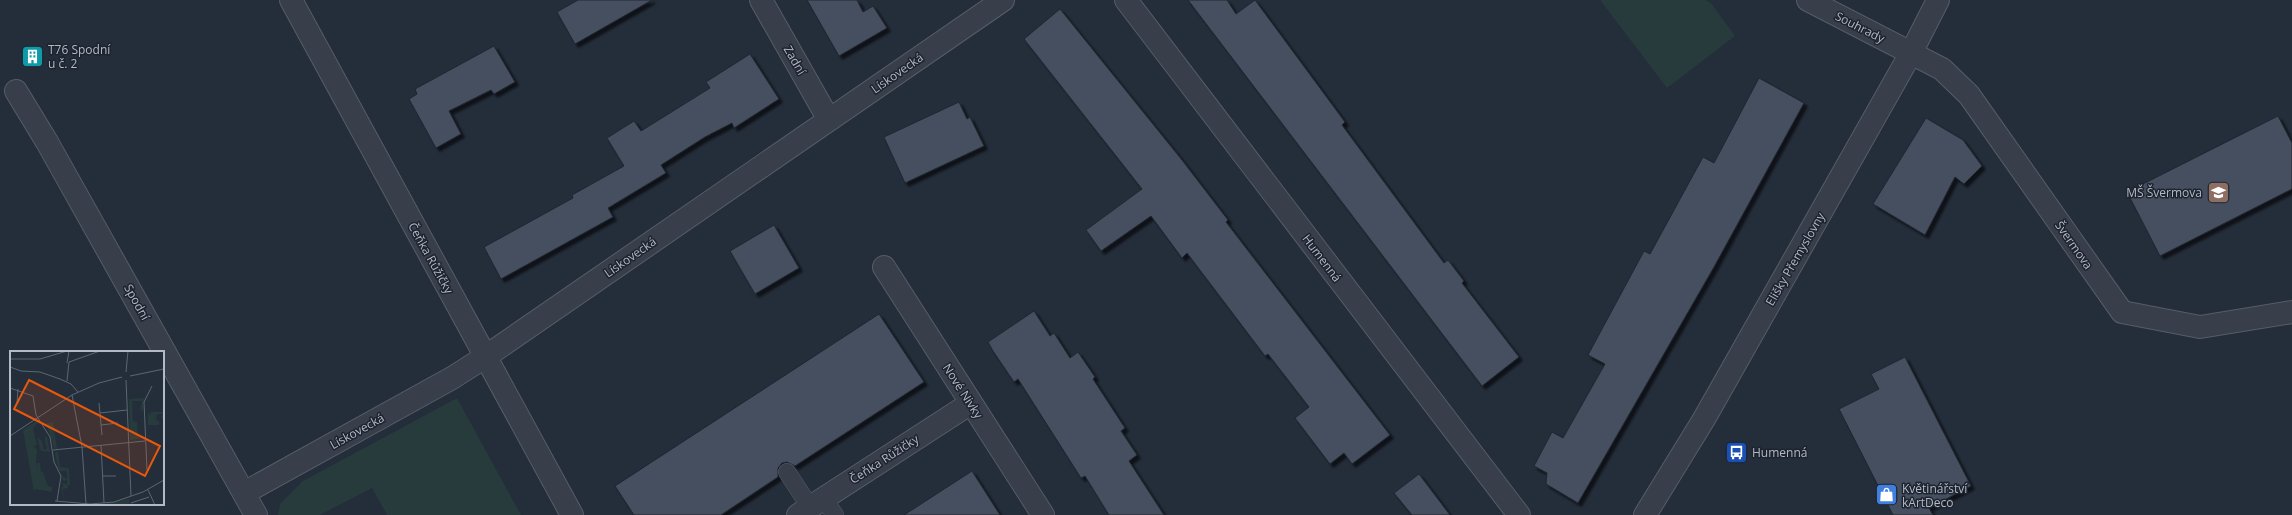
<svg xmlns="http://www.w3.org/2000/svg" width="2292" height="515" font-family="'Open Sans',sans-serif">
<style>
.green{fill:#273a3c}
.building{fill:#45505e;stroke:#1f2631;filter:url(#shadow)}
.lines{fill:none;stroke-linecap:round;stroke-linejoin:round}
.service-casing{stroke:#565d68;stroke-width:18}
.minor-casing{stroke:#565d68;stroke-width:24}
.tertiary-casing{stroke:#565d68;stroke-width:24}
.service{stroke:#383f4a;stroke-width:17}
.minor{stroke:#383f4a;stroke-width:22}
.tertiary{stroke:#383f4a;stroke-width:22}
.labels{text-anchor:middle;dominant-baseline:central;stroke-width:3;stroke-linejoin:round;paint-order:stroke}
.street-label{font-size:12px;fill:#b3bac6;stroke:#1d242f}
.poi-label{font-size:12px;fill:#b3bac6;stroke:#1d242f;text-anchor:start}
.inset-road{fill:none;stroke:#5d6572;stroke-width:1}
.view{fill:#e8590c;fill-opacity:0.15;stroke:#e8590c;stroke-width:2}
.inset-edge{fill:none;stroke:#b3bac6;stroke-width:2}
</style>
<defs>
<filter id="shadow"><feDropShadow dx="3.5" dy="3.5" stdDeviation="1" flood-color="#0009"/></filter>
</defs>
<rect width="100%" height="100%" fill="#242d3a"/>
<!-- green -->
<path class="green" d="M 1600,0 L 1705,0 L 1711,3 L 1735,36 L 1667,88 Z
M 457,398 L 521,515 L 387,515 L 372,488 L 320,515 L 278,515 L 280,504 L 303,481 Z"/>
<!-- building -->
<path class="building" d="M 578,0 L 652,0 L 575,44 L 557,12 Z
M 807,0 L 857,0 L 863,12 L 873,6 L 887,28 L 839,56 Z
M 1188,0 L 1227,0 L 1236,14 L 1255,0 L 1345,122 L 1342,125 L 1444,263 L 1448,260 L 1464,281 L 1462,283 L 1519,357 L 1482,386 Z
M 1060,9 L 1182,160 L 1228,220 L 1226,222 L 1390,435 L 1352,464 L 1344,453 L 1330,464 L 1295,418 L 1309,407 L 1268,354 L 1265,356 L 1187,253 L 1182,258 L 1151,216 L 1101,251 L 1086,230 L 1142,189 L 1024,39 Z
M 494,46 L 515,82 L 494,94 L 491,90 L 449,111 L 461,134 L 436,148 L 409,99 L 417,94 L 415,89 Z
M 750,54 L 779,99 L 734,128 L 732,123 L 705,137 L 661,165 L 666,173 L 608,208 L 613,217 L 501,279 L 484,247 L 573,198 L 572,195 L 624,166 L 607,138 L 634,121 L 641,131 L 710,88 L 706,82 Z
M 1759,78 L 1804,103 L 1714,267 L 1578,503 L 1546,484 L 1547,473 L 1534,466 L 1552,432 L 1563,438 L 1605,364 L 1588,355 L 1644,251 L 1650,254 L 1703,157 L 1714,163 Z
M 959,102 L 967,119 L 970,117 L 984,146 L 905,183 L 884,137 Z
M 2278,116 L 2292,143 L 2292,189 L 2160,256 L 2127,192 Z
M 1926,118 L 1963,140 L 1982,166 L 1964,184 L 1955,177 L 1925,235 L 1873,204 Z
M 774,225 L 799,268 L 755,294 L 730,251 Z
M 1034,311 L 1050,336 L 1054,333 L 1070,358 L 1078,352 L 1095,377 L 1093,379 L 1125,428 L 1121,431 L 1137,455 L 1129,461 L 1164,515 L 1109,515 L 1085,476 L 1081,478 L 1018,379 L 1014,382 L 993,351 L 988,342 Z
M 879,314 L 924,382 L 795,466 L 787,462 L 782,463 L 778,468 L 778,477 L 721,515 L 634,515 L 615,486 Z
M 1905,357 L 1971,486 L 1929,508 L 1933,515 L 1893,515 L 1839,409 L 1879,389 L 1871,374 Z
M 972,471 L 1000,515 L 904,515 Z
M 1419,474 L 1450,515 L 1412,515 L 1394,493 Z"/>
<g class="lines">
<defs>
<path id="service" d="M 787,472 L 810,507
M 824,499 L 835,515"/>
<path id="minor" d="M 761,0 L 829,120
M 1126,0 L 1519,515
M 1808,0 L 1942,69 L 1969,95 L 2122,312 L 2200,327 L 2292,312
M 16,91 L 47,142 L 256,515
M 884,267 L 1043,515
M 244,493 L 452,378 L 485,357 L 1003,0
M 798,515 L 971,403"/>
<path id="tertiary" d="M 291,0 L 572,515
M 1645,515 L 1704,419 L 1911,53 L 1938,0"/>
</defs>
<!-- service casing -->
<use href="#service" class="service-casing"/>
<!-- minor casing -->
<use href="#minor" class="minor-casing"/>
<!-- tertiary casing -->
<use href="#tertiary" class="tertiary-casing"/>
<!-- service -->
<use href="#service" class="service"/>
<!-- minor -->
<use href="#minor" class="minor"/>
<!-- tertiary -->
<use href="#tertiary" class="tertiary"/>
</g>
<!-- icons -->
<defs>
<symbol id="building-square" viewBox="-11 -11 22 22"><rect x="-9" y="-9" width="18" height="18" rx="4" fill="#0f9aa8" stroke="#1d242f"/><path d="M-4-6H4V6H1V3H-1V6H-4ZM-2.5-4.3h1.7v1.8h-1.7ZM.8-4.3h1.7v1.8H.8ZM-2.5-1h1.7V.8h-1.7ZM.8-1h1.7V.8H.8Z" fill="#fff"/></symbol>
<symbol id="school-square" viewBox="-11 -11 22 22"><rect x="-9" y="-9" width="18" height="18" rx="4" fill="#8d6e63" stroke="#1d242f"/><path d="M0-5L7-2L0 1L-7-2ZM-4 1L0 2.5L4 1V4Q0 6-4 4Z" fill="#fff"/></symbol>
<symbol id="bus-square" viewBox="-11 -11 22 22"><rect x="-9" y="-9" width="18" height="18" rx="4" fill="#1a4fb4" stroke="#1d242f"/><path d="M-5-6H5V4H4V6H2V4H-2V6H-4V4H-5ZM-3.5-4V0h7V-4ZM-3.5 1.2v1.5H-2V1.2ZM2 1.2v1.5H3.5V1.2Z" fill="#fff"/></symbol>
<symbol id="shop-square" viewBox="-11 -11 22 22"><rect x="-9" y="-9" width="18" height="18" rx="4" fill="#3f7fe0" stroke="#1d242f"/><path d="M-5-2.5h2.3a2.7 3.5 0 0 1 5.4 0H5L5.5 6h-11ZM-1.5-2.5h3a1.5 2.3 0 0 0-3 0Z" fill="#fff"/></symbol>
</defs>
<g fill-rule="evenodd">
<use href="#building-square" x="20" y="44" width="25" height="25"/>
<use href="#school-square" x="2206" y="180" width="25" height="25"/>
<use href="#bus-square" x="1724" y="440" width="25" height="25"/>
<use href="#shop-square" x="1874" y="482" width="25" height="25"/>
</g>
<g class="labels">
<!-- street labels -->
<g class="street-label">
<text transform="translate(1860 27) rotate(27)">Souhrady</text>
<text transform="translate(795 60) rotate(60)">Zadní</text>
<text transform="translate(897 73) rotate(-35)">Lískovecká</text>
<text transform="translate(2074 245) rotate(55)">Švermova</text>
<text transform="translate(630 257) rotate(-35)">Lískovecká</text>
<text transform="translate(431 258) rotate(61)">Čeňka Růžičky</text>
<text transform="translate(1322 258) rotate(53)">Humenná</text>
<text transform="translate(1795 259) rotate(-60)">Elišky Přemyslovny</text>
<text transform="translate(137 302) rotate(61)">Spodní</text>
<text transform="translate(963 391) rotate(57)">Nové Nivky</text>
<text transform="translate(357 431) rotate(-29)">Lískovecká</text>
<text transform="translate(884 459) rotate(-33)">Čeňka Růžičky</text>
</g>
<!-- poi labels -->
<g class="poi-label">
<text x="48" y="49">T76 Spodní<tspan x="48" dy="14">u č. 2</tspan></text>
<text x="2202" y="192" text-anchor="end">MŠ Švermova</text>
<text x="1752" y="452">Humenná</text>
<text x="1902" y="488">Květinářství<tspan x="1902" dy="14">kArtDeco</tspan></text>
</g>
</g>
<!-- overview -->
<g transform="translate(10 351)">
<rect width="154" height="154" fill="#242d3a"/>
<path d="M 134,47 L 132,64 L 132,59 L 130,59 L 132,50 L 122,50 L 123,70 L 127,71 L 128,86 L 134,87 L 120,89 L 119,48 ZM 138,61 L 140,64 L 141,61 L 154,61 L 154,69 L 151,66 L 153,63 L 147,63 L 146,69 L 149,70 L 149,74 L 138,74 ZM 25,71 L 28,71 L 23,77 L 27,94 L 24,95 L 27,99 L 26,111 L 28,117 L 27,112 L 30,112 L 31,121 L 33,121 L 38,135 L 42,136 L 42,141 L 25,138 L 24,141 L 13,79 ZM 43,71 L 46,91 L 47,98 L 44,97 L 38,78 L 37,72 ZM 27,86 L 32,90 L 34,99 L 37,97 L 35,91 L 35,86 L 37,86 L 40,101 L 31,100 ZM 48,100 L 50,116 L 59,117 L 60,134 L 58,134 L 58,137 L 53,138 L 54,150 L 51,136 L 54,136 L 52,134 L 54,132 L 57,134 L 57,129 L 53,130 L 52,125 L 57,128 L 57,123 L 56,120 L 50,120 L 48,117 L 45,102 ZM 119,148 L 120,154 L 81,154 L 104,151 Z" fill="#273a3c"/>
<path class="inset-road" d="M 0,8 L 30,8 L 57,0M 57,12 L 59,0M 0,16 L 11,20 L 30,21 L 50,28 L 61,33 L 68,41M 116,21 L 118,0M 120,25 L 154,18M 116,29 L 121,145M 57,30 L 59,11 L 90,0M 0,37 L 23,45 L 26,64 L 40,86 L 44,111 L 51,125 L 47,150M 62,44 L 72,96 L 76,153M 7,52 L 8,38M 89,52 L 92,84M 90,62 L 117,59M 91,74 L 108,72M 0,85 L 62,44 L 89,32 L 112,26M 91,94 L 94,152M 43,99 L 135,90M 137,119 L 134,51 L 142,35M 93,125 L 106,125M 138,139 L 145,154M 45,150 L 80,153 L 104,151 L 133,141 L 154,129M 121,152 L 139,146"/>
<path class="view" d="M 19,29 L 150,95 L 135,125 L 4,58 Z"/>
<rect width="154" height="154" class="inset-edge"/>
</g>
</svg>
